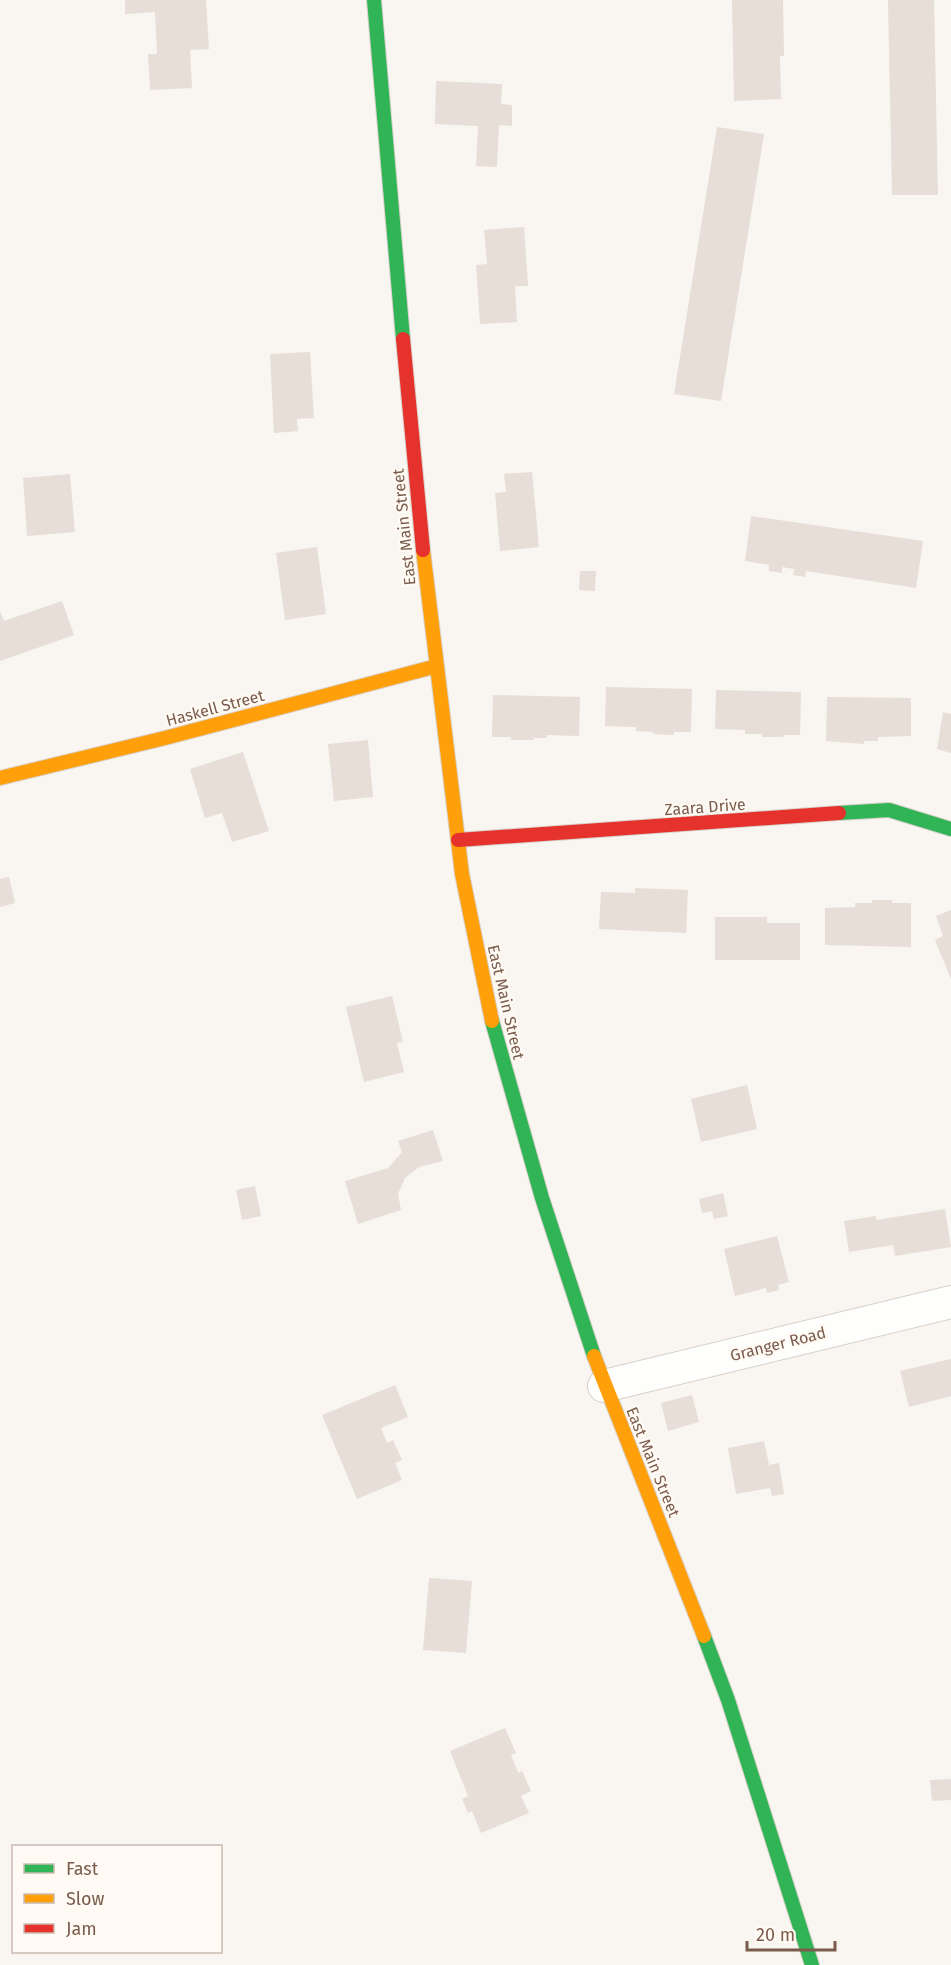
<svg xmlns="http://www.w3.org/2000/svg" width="951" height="1965" font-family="'Fira Sans',sans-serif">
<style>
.building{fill:#e6ded7}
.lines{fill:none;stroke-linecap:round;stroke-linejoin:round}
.street-casing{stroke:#d7d1cb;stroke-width:34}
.fast-casing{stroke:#d9d2cb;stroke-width:16}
.slow-casing{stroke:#d9d2cb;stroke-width:16}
.jam-casing{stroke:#d9d2cb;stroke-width:16}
.street{stroke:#fefefd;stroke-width:32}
.fast{stroke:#30b455;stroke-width:14}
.slow{stroke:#ff9f0a;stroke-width:14}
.jam{stroke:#e5322d;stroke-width:14}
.labels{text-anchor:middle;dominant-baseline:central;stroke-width:4.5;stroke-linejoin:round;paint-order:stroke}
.street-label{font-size:16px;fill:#7a5c4d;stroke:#fffaf3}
</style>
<rect width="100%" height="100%" fill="#f9f5f0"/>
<!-- building -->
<path class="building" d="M 125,0 L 206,0 L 209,49 L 190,50 L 192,88 L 150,90 L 148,54 L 157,54 L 155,12 L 125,14 Z
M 732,0 L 783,0 L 784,56 L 780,56 L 781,99 L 734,101 Z
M 888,0 L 934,0 L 938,195 L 892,195 Z
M 436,81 L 502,84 L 501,104 L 512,105 L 512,126 L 499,125 L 497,167 L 476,166 L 478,126 L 435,124 Z
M 717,127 L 764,134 L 721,401 L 674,394 Z
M 524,227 L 528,286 L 515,286 L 517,322 L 480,324 L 476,265 L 487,264 L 484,230 Z
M 310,352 L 314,418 L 297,419 L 298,431 L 274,433 L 270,354 Z
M 532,472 L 539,547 L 500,551 L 495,493 L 506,492 L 504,474 Z
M 70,474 L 75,532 L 27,536 L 23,478 Z
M 751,516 L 923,541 L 916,588 L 806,571 L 805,577 L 793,575 L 794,569 L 782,567 L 782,573 L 769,571 L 769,565 L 745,561 Z
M 317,547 L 326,614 L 285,620 L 276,553 Z
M 580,571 L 596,571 L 595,591 L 579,590 Z
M 62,601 L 74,635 L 0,661 L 0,611 L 4,621 Z
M 606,687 L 692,689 L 691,732 L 674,732 L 674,735 L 653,734 L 653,732 L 636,731 L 636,727 L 605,726 Z
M 716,690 L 801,692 L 800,735 L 784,735 L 783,737 L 762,737 L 762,734 L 745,734 L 745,730 L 715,729 Z
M 493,695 L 580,697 L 579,736 L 547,735 L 547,738 L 534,738 L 534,740 L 511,740 L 511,737 L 492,737 Z
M 827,697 L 911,698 L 911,736 L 878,737 L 878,741 L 864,741 L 864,744 L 826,741 Z
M 943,712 L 951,714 L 951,753 L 937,749 Z
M 368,740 L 373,797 L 334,801 L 328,744 Z
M 243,752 L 269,831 L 232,842 L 222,813 L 205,818 L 190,769 Z
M 9,877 L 15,903 L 0,907 L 0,879 Z
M 635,888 L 688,890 L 686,933 L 599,929 L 601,892 L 635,893 Z
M 872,900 L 892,900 L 892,903 L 911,903 L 911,947 L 825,945 L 825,908 L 855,907 L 855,903 L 872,903 Z
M 951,910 L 951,979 L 935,940 L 943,936 L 936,916 Z
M 715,917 L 767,917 L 767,923 L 800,923 L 800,960 L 715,960 Z
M 392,996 L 403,1042 L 397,1043 L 404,1072 L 364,1082 L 346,1007 Z
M 747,1085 L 757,1129 L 701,1142 L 691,1099 Z
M 433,1130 L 443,1161 L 419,1167 L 405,1178 L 398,1194 L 401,1210 L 358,1224 L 345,1181 L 388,1168 L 402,1152 L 398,1141 Z
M 255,1186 L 261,1216 L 242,1220 L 236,1190 Z
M 723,1193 L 728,1216 L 714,1219 L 712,1211 L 702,1213 L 699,1199 Z
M 945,1209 L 951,1247 L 895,1256 L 893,1245 L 849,1252 L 844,1221 L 876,1216 L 876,1220 Z
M 777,1236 L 789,1282 L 778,1285 L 779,1290 L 767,1293 L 766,1288 L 735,1296 L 724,1249 Z
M 951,1359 L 951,1396 L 909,1407 L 900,1371 Z
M 395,1385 L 408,1417 L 381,1428 L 387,1443 L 393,1440 L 402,1460 L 395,1463 L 402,1480 L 357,1499 L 322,1415 Z
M 692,1395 L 699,1422 L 668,1431 L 661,1403 Z
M 764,1441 L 769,1465 L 779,1463 L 784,1494 L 772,1496 L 770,1488 L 736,1494 L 728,1448 Z
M 429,1578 L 472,1581 L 466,1653 L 423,1650 Z
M 505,1728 L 516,1753 L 511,1755 L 518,1773 L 522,1771 L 531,1791 L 521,1796 L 529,1813 L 481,1833 L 472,1811 L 468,1813 L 462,1799 L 468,1796 L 450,1751 Z
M 951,1779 L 951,1800 L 932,1801 L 930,1780 Z"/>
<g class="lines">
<defs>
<path id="street" d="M 604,1386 L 951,1302"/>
<path id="fast" d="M 374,0 L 403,339
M 839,813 L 889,810 L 951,829
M 492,1021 L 542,1198 L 594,1356
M 704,1636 L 728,1700 L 812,1965"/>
<path id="slow" d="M 423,550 L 462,874 L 492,1021
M 0,778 L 165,738 L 437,666
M 594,1356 L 704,1636"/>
<path id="jam" d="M 403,339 L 423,550
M 458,840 L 839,813"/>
</defs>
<!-- street casing -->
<use href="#street" class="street-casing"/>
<!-- fast casing -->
<use href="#fast" class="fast-casing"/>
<!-- slow casing -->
<use href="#slow" class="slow-casing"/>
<!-- jam casing -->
<use href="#jam" class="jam-casing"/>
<!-- street -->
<use href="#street" class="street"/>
<!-- fast -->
<use href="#fast" class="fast"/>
<!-- slow -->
<use href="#slow" class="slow"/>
<!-- jam -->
<use href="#jam" class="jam"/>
</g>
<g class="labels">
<!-- street labels -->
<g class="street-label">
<text transform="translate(404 527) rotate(-96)">East Main Street</text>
<text transform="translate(215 708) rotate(-15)">Haskell Street</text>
<text transform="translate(705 807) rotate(-4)">Zaara Drive</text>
<text transform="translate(506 1002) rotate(77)">East Main Street</text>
<text transform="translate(778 1344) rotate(-14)">Granger Road</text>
<text transform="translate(653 1462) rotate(68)">East Main Street</text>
</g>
</g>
<!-- legend -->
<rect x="12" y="1845" width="210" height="108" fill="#fffaf3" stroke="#cabbb1" stroke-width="1.5"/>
<rect x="24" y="1864" width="30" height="9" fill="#30b455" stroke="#cabbb1" stroke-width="1.5"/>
<text x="66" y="1875" font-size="18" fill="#7a5c4d">Fast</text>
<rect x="24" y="1894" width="30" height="9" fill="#ff9f0a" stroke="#cabbb1" stroke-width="1.5"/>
<text x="66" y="1905" font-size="18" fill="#7a5c4d">Slow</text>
<rect x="24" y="1924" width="30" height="9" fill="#e5322d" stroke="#cabbb1" stroke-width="1.5"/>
<text x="66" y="1935" font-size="18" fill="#7a5c4d">Jam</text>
<!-- scale -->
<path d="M747 1941v9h88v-9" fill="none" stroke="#7a5c4d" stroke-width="3"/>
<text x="756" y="1941" font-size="18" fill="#7a5c4d" stroke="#fffaf3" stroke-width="4.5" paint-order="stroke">20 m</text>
</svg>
